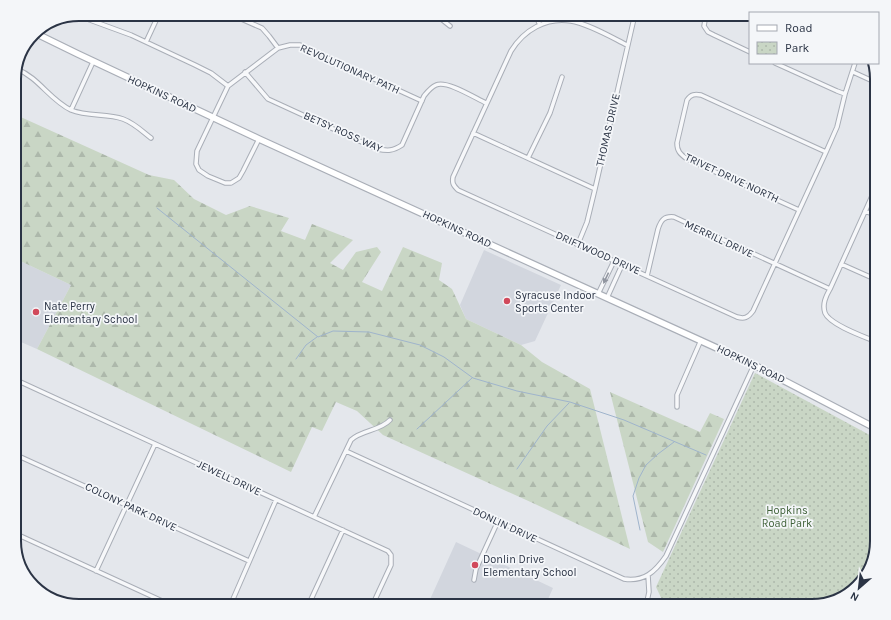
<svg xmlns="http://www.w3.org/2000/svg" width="891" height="620" font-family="Karla,sans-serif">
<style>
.built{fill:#d2d6de}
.forest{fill:url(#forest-firs)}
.park{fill:url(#park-dots)}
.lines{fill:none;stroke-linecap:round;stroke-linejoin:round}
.stream{stroke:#9fb4cc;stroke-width:1}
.street-casing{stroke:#a9aeb7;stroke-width:5.5}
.secondary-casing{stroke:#a9aeb7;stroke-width:8}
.street{stroke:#f7f8fa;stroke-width:3.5}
.secondary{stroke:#fff;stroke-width:5.5}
.oneway{fill:#9196a0}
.poi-dot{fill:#d1495b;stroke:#f4f6f9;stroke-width:1.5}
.labels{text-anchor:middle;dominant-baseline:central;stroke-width:3.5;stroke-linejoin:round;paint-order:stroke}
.street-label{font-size:11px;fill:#2b3445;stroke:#f4f6f9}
.poi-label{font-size:11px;fill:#2b3445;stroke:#f4f6f9;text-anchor:start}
.park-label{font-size:11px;fill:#3f6138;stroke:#f4f6f9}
.rim{fill:none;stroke:#2b3445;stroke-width:2}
</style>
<defs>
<pattern id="forest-firs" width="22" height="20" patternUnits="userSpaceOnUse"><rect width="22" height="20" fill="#c9d6c5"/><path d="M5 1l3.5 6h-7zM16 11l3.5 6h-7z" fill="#adb8ab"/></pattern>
<pattern id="park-dots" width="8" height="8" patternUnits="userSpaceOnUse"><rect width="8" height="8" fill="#c9d6c5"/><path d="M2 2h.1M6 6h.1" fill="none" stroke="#adb8ab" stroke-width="1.8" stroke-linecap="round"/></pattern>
</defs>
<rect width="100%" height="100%" fill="#e4e7ec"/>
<!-- built -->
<path class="built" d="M 484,250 L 561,285 L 535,341 L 521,345 L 466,319 L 460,305 Z
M 14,258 L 71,285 L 37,349 L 14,339 Z
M 456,542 L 553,588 L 545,606 L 427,606 Z"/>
<!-- forest -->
<path class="forest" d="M 14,114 L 149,175 L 174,180 L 194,199 L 226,215 L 250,206 L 289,218 L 281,231 L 305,240 L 312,224 L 353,240 L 330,263 L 343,270 L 356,252 L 377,247 L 381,252 L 362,282 L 382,291 L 403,247 L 442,263 L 439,280 L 452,289 L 466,319 L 521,345 L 542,362 L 590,389 L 630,549 L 535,504 L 383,435 L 357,411 L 336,402 L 322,431 L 312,427 L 291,472 L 37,349 L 71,285 L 14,258 Z
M 610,392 L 700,432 L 710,413 L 724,419 L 663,552 L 648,542 Z
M 30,582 L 79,604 L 84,606 L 79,606 L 40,593 Z"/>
<!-- park -->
<path class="park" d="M 755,373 L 877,439 L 877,541 L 864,580 L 841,599 L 812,606 L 665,606 L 656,587 Z"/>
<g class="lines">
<!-- stream -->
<path class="stream" d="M 157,208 L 318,337 L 333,331 L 369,332 L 420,345 L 444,357 L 473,378 L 517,391 L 570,402 L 624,420 L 706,455
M 296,359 L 306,345 L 317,337
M 417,429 L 472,378
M 517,469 L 547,426 L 569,403
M 640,530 L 633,496 L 639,478 L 646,465 L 658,454 L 674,442"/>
<defs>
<path id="street" d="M 84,14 L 90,20 L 131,35 L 195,65 L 211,73 L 228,86
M 230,14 L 262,28 L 269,36 L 278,48
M 435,14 L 450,26
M 535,14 L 540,25
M 706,14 L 704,26 L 708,32 L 714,35 L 750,52
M 146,42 L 159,14
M 627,45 C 611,37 589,24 571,21 C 546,17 524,30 511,51 L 453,177 C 452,183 453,185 458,190 L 737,317 C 744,319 748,318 753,311 L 826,152 L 837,127 L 845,94 L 855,63
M 775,63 L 837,91 L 845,94
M 17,69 C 39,78 50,100 71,110 C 88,117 107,113 123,119 C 134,123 142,131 151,138
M 245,72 L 268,99 L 377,149 C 388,151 393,151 402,145 L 424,96 C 428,91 431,87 436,85 C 447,80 475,98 486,103
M 853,72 L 877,83
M 71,110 L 93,62
M 473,133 L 595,189
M 259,139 L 243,171 L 239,178 L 231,183 L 225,183 L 208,176 L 199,170 L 196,164 L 197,151 L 228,86 L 278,48 L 290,45 L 300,45 L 422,101
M 528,158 L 550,113 L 562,77
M 877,185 L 830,289 C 826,296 822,304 825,313 C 830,325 865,337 877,342
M 799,210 L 687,159 C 680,154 677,151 677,143 L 687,100 C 691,94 695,94 701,95 L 826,152
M 865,211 L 877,216
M 578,244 L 587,222 L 595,189 L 635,14
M 841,264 L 877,280
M 647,276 L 658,229 C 661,220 664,216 674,217 L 830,289
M 598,294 L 614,261
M 607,298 L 622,265
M 14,379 L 388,551 L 391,555 L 391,565 L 372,606
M 14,392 L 19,381
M 677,407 L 677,395 L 701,340
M 346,451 L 624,579 C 644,582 655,572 666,556 L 754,365
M 14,454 L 249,561
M 314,517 L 351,440 C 361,430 380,431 390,420
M 14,533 L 173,606
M 96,571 L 155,444
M 474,580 L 476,569 L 498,521
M 230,606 L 276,500
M 308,606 L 343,530
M 646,606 L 649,592 L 648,575"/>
<path id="secondary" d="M 35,33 L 78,54 L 259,139 L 754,365 L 877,429"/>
</defs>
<!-- street casing -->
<use href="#street" class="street-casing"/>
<!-- secondary casing -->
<use href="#secondary" class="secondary-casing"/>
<!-- street -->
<use href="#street" class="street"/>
<!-- secondary -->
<use href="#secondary" class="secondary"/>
</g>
<!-- one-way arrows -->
<defs><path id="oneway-solid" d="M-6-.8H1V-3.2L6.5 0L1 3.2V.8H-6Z"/></defs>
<use class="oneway" href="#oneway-solid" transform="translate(606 278) rotate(115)"/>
<!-- markers -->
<g class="poi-dot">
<circle cx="507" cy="301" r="4"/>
<circle cx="36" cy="312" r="4"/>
<circle cx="475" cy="565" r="4"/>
</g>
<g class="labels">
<!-- street labels -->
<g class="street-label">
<text transform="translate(350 69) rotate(24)">REVOLUTIONARY PATH</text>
<text transform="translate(162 94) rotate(25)">HOPKINS ROAD</text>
<text transform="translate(608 130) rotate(-77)">THOMAS DRIVE</text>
<text transform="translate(343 132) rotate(24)">BETSY ROSS WAY</text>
<text transform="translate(732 178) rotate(25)">TRIVET DRIVE NORTH</text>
<text transform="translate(457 229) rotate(25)">HOPKINS ROAD</text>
<text transform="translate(719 239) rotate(25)">MERRILL DRIVE</text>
<text transform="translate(598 253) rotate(24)">DRIFTWOOD DRIVE</text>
<text transform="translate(751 364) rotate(26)">HOPKINS ROAD</text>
<text transform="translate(229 478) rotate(25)">JEWELL DRIVE</text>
<text transform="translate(131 507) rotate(25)">COLONY PARK DRIVE</text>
<text transform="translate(505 525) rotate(25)">DONLIN DRIVE</text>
</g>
<!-- poi labels -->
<g class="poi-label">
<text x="515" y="295">Syracuse Indoor<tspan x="515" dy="13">Sports Center</tspan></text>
<text x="44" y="306">Nate Perry<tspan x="44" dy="13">Elementary School</tspan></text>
<text x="483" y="559">Donlin Drive<tspan x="483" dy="13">Elementary School</tspan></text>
</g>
<!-- park labels -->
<g class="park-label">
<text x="787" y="510">Hopkins<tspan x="787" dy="13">Road Park</tspan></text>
</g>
</g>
<!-- crop -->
<path d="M0 0H891V620H0ZM79 21H812A58 58 0 0 1 870 79V541A58 58 0 0 1 812 599H79A58 58 0 0 1 21 541V79A58 58 0 0 1 79 21Z" fill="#f4f6f9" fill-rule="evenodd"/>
<path class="rim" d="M79 21H812A58 58 0 0 1 870 79V541A58 58 0 0 1 812 599H79A58 58 0 0 1 21 541V79A58 58 0 0 1 79 21Z"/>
<!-- legend -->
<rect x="749" y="12" width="130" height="52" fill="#f4f6f9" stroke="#a4a8b1"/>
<rect x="757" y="25" width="20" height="6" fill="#ffffff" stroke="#a4a8b1"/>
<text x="785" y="32" font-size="12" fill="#2b3445">Road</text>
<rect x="757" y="42" width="20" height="12" fill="url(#park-dots)" stroke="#a4a8b1"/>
<text x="785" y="52" font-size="12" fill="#2b3445">Park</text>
<!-- north arrow -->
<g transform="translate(859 588) rotate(208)" stroke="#f4f6f9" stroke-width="3" paint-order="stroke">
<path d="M0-3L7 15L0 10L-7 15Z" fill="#2b3445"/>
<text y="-6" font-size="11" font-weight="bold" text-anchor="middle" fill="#2b3445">N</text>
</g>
</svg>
